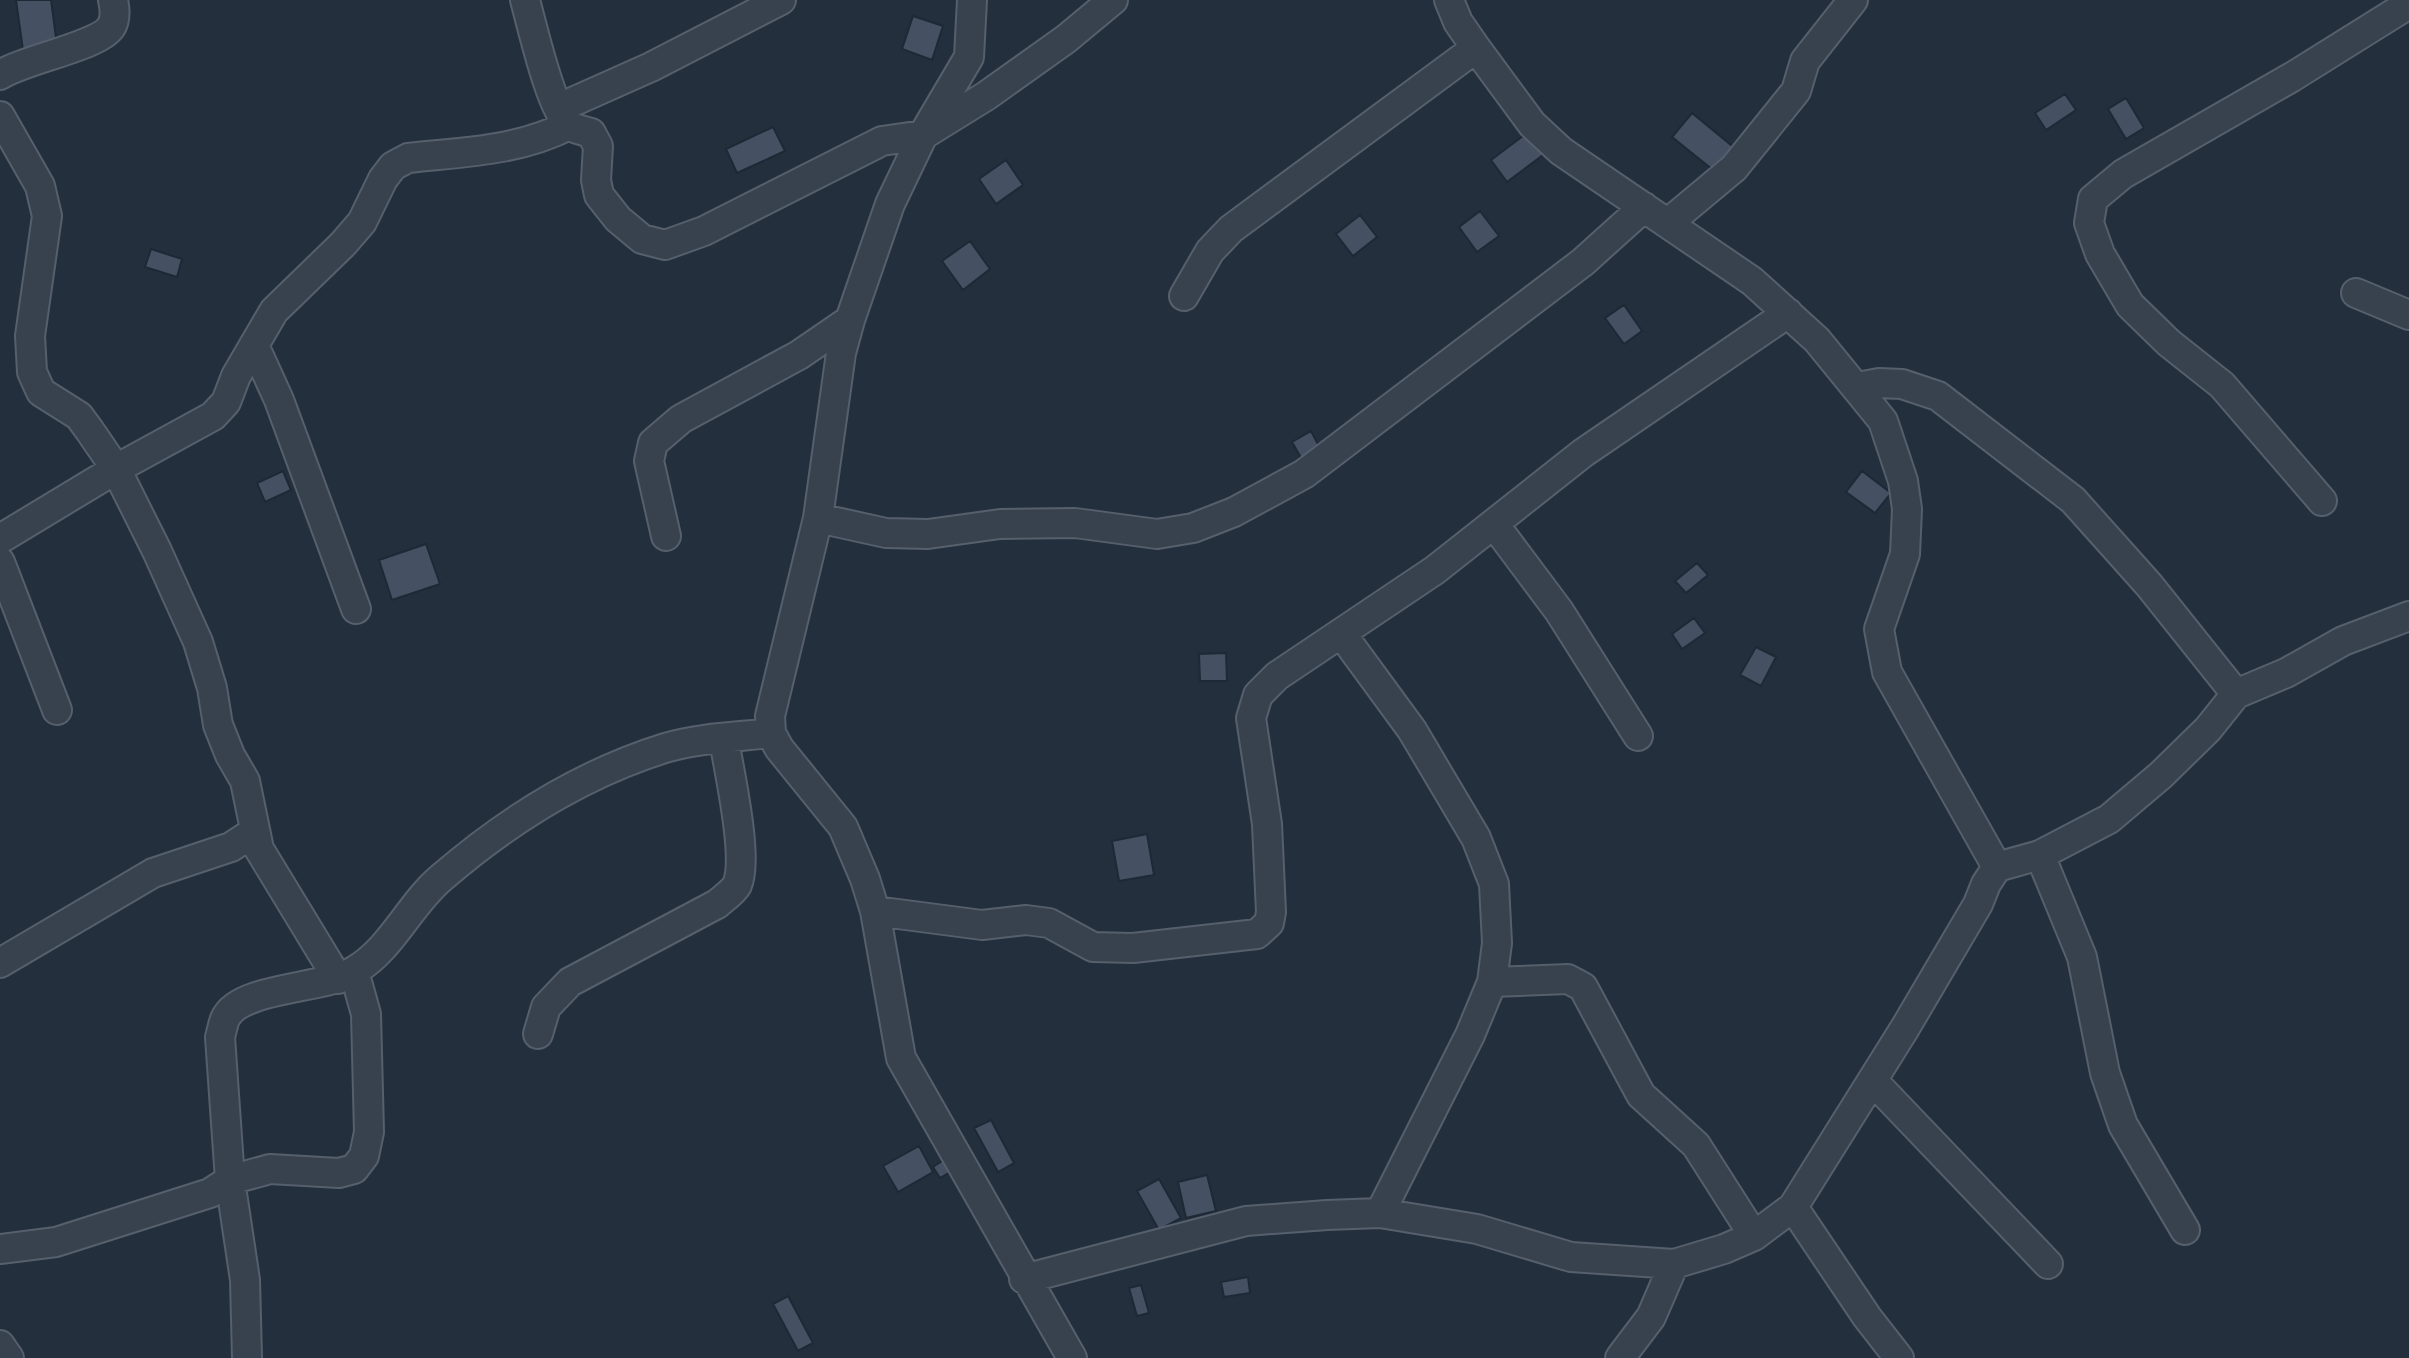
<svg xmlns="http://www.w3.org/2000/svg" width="2409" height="1358" font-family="'Space Grotesk',sans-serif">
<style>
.building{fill:#455162;stroke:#1f2835;stroke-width:2}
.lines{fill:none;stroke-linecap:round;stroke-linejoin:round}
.minor-casing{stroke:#565f6c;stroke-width:32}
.minor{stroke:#38414e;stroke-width:28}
</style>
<rect width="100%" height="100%" fill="#242f3e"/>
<!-- building -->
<path class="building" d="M 16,0 L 51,0 L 57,45 L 23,50 Z
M 913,16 L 943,26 L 932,60 L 902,49 Z
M 2065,94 L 2076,110 L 2046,130 L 2035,113 Z
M 2126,98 L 2144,128 L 2126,139 L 2108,109 Z
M 1692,113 L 1737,150 L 1718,174 L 1672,137 Z
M 773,127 L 785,151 L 737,173 L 726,149 Z
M 1531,130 L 1547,152 L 1507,182 L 1491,160 Z
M 1006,160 L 1023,185 L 996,204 L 979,179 Z
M 1480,211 L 1499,236 L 1477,252 L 1459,227 Z
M 1360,215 L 1377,237 L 1353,256 L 1336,234 Z
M 970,241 L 990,269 L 963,290 L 942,261 Z
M 151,249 L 182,259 L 177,277 L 145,267 Z
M 1624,305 L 1642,331 L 1624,344 L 1605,318 Z
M 1311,431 L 1322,452 L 1304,463 L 1292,442 Z
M 283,471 L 291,490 L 265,502 L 257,483 Z
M 1862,471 L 1891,493 L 1875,513 L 1846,492 Z
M 426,544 L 440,584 L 392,600 L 379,560 Z
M 1697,563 L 1708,575 L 1686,593 L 1675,581 Z
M 1694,618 L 1705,633 L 1682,649 L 1672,634 Z
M 1756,647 L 1776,657 L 1761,686 L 1740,675 Z
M 1226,653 L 1227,681 L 1200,681 L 1199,654 Z
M 1147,834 L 1154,875 L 1119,881 L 1112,841 Z
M 991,1120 L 1014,1163 L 998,1172 L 974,1128 Z
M 919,1146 L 933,1172 L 898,1192 L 883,1166 Z
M 951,1155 L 959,1167 L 940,1178 L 933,1167 Z
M 1207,1175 L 1216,1211 L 1186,1218 L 1178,1182 Z
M 1159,1179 L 1181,1218 L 1159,1230 L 1137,1191 Z
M 1248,1277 L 1250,1293 L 1224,1297 L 1221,1282 Z
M 1141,1285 L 1149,1313 L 1137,1316 L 1129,1288 Z
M 788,1296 L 813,1343 L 798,1351 L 773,1304 Z"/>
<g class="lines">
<defs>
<path id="minor" d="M 525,0 C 532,25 551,111 570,126 C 575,129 585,131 591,133 L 598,146 L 596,180 L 599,195 L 618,219 L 642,239 L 665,245 L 704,231 L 882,141 L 923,135 L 986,96 L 1066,39 L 1113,0
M 972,0 L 969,57 L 923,135 L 890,204 L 850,320 L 841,353 L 818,518 L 770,716 L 771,733 L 779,748 L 843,827 L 865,879 L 875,911 L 901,1058 L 1072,1358
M 1449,0 L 1458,22 L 1476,48 L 1532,124 L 1561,151 L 1752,281 L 1817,340 L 1883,421 L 1903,481 L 1907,509 L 1905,554 L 1879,629 L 1887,672 L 1997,867
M 0,75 C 25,59 99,46 111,27 C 116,19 115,9 113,0
M 559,108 L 651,67 L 781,0
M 0,116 L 40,186 L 47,216 L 30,336 L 32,372 L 41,392 L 79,416 L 90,431 L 116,469 L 157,551 L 198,642 L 212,688 L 218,725 L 230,755 L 245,781 L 259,849 L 338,979
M 1668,223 L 1734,168 L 1796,91 L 1805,61 L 1853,0
M 2356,293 L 2409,315
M 1184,296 L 1210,251 L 1231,229 L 1476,48
M 254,345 L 279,400 L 356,609
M 1858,387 L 1879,383 L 1902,384 L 1938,396 L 2073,500 L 2149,585 L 2236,694
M 2322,501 L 2222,385 L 2169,343 L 2130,305 L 2100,254 L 2089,223 L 2093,199 L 2123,174 L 2292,77 L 2409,4
M 818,518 L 886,533 L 928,534 L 1000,524 L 1075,523 L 1157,534 L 1193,528 L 1234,512 L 1304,474 L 1583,262 L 1644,207
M 1494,524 L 1559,611 L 1638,736
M 666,536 L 649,461 L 653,443 L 681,419 L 799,355 L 850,320
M 0,539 L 116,469 L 213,416 L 226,402 L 236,376 L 274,311 L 343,244 L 362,222 L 383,179 L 393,166 L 408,158 C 463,152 519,151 569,125
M 0,562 L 57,710
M 1341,633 L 1412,730 L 1476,838 L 1494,884 L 1497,943 L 1492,982 L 1470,1035 L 1380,1213
M 2040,855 L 2082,957 L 2105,1073 L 2123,1125 L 2185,1230
M 875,911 L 982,925 L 1026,920 L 1049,923 L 1093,947 L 1133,948 L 1257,934 L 1269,923 L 1271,912 L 1267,824 L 1251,718 L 1258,695 L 1277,676 L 1435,570 L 1583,453 L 1788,313
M 0,963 L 153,873 L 231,847 L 254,832
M 1492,982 L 1568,979 L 1583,987 L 1641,1095 L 1696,1145 L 1754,1236
M 538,1034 L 546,1007 L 570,982 L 717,904 C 724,898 733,892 737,885 C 749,858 729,772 724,739
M 1873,1081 L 2048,1264
M 1793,1207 L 1867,1317 L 1899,1358
M 0,1249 L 56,1242 L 210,1193 L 230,1180 L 270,1169 L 339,1173 L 354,1169 L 364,1156 L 369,1132 L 366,1014 L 354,971
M 1024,1279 L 1246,1221 L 1327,1215 L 1380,1213 L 1477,1229 L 1571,1257 L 1674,1264 L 1724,1249 L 1754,1236 L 1793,1207 L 1905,1028 L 1978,904 L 1986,884 L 1997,867 L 2040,855 L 2109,819 L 2161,775 L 2208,729 L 2236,694 L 2286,673 L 2343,641 L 2409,616
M 0,1345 L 9,1358
M 247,1358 L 245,1280 L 230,1180 L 220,1037 C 222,1031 223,1022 226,1017 C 242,987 324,989 354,971 C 392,949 409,905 441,878 C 507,821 582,774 665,748 C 698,738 737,737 771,733
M 1620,1358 L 1651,1317 L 1674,1264"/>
</defs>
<!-- minor casing -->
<use href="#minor" class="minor-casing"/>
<!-- minor -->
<use href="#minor" class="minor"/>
</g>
</svg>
